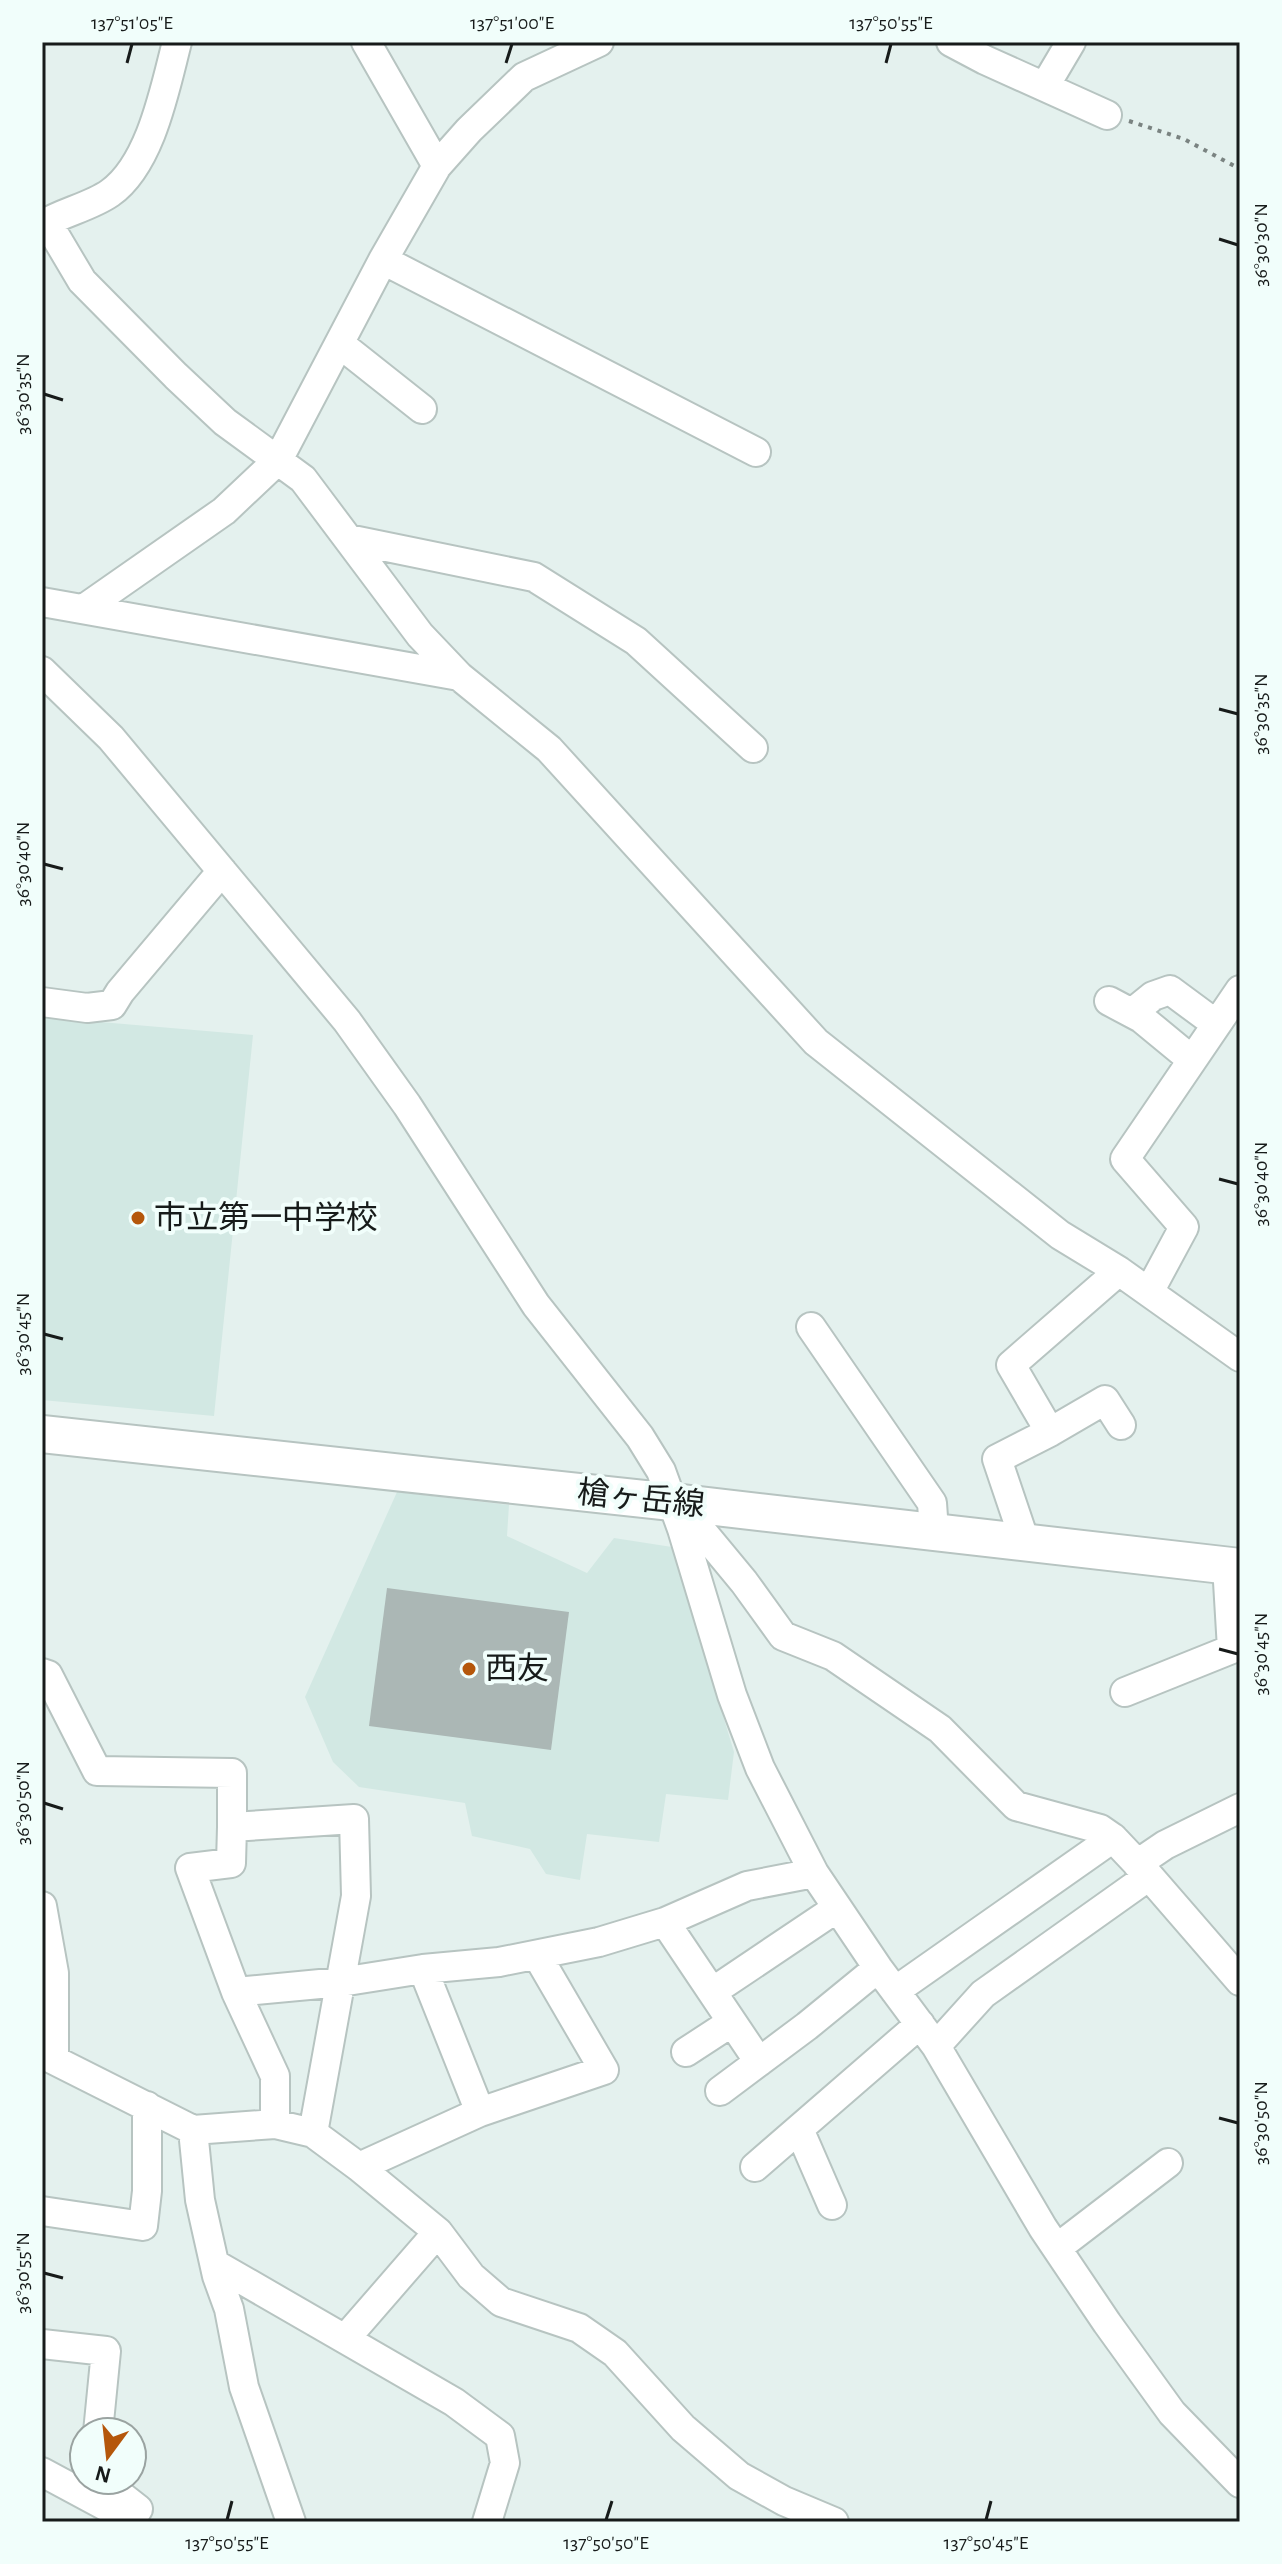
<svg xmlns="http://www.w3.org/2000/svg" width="1282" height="2564" font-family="'Alegreya Sans','Noto Sans JP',sans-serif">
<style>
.built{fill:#d2e8e3}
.building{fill:#abb7b5}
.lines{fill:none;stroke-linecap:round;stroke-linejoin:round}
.minor-casing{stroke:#b7c4c1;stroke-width:32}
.major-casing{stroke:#b7c4c1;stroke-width:40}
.path{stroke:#7a8381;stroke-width:4;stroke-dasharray:4 6;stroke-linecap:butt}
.minor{stroke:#fff;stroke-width:28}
.major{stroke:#fff;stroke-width:36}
.ticks{fill:none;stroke:#171b1a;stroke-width:3}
.poi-dot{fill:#b5570b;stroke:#f1fefb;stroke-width:3}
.labels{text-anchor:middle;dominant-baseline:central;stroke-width:8;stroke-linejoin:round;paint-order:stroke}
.poi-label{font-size:32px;fill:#171b1a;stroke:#f1fefb;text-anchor:start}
.street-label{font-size:32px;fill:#171b1a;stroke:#f1fefb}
.neatline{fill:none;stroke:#171b1a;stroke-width:3}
.ticks-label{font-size:20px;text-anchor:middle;fill:#171b1a}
</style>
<rect width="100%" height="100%" fill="#e4f1ee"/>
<!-- built -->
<path class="built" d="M 42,1017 L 253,1035 L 214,1416 L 42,1400 Z
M 397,1492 L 509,1505 L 507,1536 L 587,1573 L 614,1538 L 672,1547 L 734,1752 L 728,1800 L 666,1794 L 659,1842 L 587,1834 L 580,1880 L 546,1874 L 530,1849 L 472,1836 L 465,1803 L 359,1787 L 333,1762 L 305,1697 Z"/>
<!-- building -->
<path class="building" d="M 387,1588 L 569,1612 L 551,1750 L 369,1726 Z"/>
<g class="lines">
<defs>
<path id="minor" d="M 366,42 L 437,166
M 951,42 L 985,60 L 1107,115
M 1045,86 L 1071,42
M 47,222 L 82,281 L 176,376 L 225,422 L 303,479 L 420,635 L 459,676
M 42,225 C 63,212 90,207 110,193 C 151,164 165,88 177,42
M 383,260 L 756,452
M 340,344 L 422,409
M 348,539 L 534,577 L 636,641 L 753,748
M 42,602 L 459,676 L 549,749 L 816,1042 L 1060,1235 L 1119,1271 L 1240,1357
M 85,608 L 224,511 L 278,460 L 383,260 L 437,166 L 469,130 L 524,77 L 599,42
M 42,671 L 111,738 L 347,1021 L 407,1105 L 536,1305 L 640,1437 L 661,1471 L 682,1529 L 732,1695 L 760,1768 L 814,1873 L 878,1968 L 936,2046 L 1043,2228 L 1107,2323 L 1172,2413 L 1240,2483
M 1109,1001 L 1141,1018 L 1192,1060
M 42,1002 L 87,1008 L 112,1005 L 120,992 L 222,871
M 1132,1013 L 1153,996 L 1170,990 L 1216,1024
M 1149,1292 L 1184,1227 L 1125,1159 L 1240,990
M 811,1327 L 932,1503 L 934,1531
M 1050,1432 L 1105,1400 L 1121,1425
M 679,1508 L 701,1530 L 744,1582 L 783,1636 L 833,1656 L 940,1729 L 1016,1806 L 1100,1829 L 1113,1838
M 1025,1542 L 997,1459 L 1050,1432 L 1011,1365 L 1119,1271
M 42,1673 L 48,1675 L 97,1771 L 232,1773 L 232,1827
M 1125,1692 L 1232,1649 L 1227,1565
M 1137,1864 L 1165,1845 L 1240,1808
M 42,1906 L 54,1973 L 54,2060
M 665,1922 L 759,2062
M 423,1969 L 480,2112
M 895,1991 L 1113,1838 L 1149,1876
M 236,1992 L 341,1982 L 423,1969 L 499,1962 L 599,1942 L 665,1922 L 747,1886 L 814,1873
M 712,1992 L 837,1908
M 936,2046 L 983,1994 L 1149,1876 L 1240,1981
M 686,2052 L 732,2022
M 42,2054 L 193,2130 L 275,2124 L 313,2133 L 359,2167 L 438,2232 L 471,2276 L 501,2302 L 579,2328 L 615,2353 L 683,2428 L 739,2476 L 784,2501 L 834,2522
M 720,2091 L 807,2026 L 878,1968
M 275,2124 L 275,2076 L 236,1992 L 190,1868 L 231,1863 L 232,1827 L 354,1819 L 356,1896 L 313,2133
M 799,2129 L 832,2205
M 193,2130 L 200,2200 L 217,2276 L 229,2309 L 244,2387 L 291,2522
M 359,2167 L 480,2112 L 604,2070 L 537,1955
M 755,2167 L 920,2024
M 42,2211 L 143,2226 L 147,2191 L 147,2106
M 1057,2248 L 1168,2163
M 215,2264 L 454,2402 L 500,2436 L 505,2463 L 487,2522
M 345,2339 L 438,2232
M 42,2344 L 106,2351 L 98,2432
M 42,2472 L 135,2522
M 101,2480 L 138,2509"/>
<path id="major" d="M 42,1434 L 672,1502 L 1240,1567"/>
</defs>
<!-- minor casing -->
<use href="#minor" class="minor-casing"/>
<!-- major casing -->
<use href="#major" class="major-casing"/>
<!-- path -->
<path class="path" d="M 1129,121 L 1184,139 L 1240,169"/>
<!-- minor -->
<use href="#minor" class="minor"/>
<!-- major -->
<use href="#major" class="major"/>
</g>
<!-- ticks -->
<path class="ticks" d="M 127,63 L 132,44M 506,63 L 512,44M 886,63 L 891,44M 1219,239 L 1238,245M 44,394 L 63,400M 1219,709 L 1238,714M 44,864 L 63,869M 1219,1179 L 1238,1184M 44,1334 L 63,1339M 1219,1649 L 1238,1654M 44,1803 L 63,1809M 1219,2118 L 1238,2123M 44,2273 L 63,2278M 227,2520 L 232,2501M 606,2520 L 612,2501M 986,2520 L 991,2501"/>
<!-- markers -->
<g class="poi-dot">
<circle cx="138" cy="1218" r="8"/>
<circle cx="469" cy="1669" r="8"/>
</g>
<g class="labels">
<!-- poi labels -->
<g class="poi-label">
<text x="154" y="1218">市立第一中学校</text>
<text x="485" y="1669">西友</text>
</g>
<!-- street labels -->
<g class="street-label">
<text transform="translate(641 1499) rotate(6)">槍ヶ岳線</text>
</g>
</g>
<!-- border -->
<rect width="1282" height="2564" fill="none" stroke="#f1fefb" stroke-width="88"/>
<!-- north arrow -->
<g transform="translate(108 2456) rotate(195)"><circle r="38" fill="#f1fefb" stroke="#9aa3a1" stroke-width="2"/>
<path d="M0-6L14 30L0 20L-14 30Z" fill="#b5570b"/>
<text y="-12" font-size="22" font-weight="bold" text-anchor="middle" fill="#171b1a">N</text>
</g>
<rect x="44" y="44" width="1194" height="2476" class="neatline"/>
<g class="ticks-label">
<text x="132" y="29">137°51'05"E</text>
<text x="512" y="29">137°51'00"E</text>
<text x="891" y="29">137°50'55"E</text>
<text transform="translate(1260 245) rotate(-90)" y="7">36°30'30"N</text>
<text transform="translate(22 394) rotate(-90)" y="7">36°30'35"N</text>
<text transform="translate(1260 714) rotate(-90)" y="7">36°30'35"N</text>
<text transform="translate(22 864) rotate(-90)" y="7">36°30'40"N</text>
<text transform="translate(1260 1184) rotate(-90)" y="7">36°30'40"N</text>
<text transform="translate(22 1334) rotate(-90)" y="7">36°30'45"N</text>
<text transform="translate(1260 1654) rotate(-90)" y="7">36°30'45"N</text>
<text transform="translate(22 1803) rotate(-90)" y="7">36°30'50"N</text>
<text transform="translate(1260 2123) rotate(-90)" y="7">36°30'50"N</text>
<text transform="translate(22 2273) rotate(-90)" y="7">36°30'55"N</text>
<text x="227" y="2549">137°50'55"E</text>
<text x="606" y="2549">137°50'50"E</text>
<text x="986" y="2549">137°50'45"E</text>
</g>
</svg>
